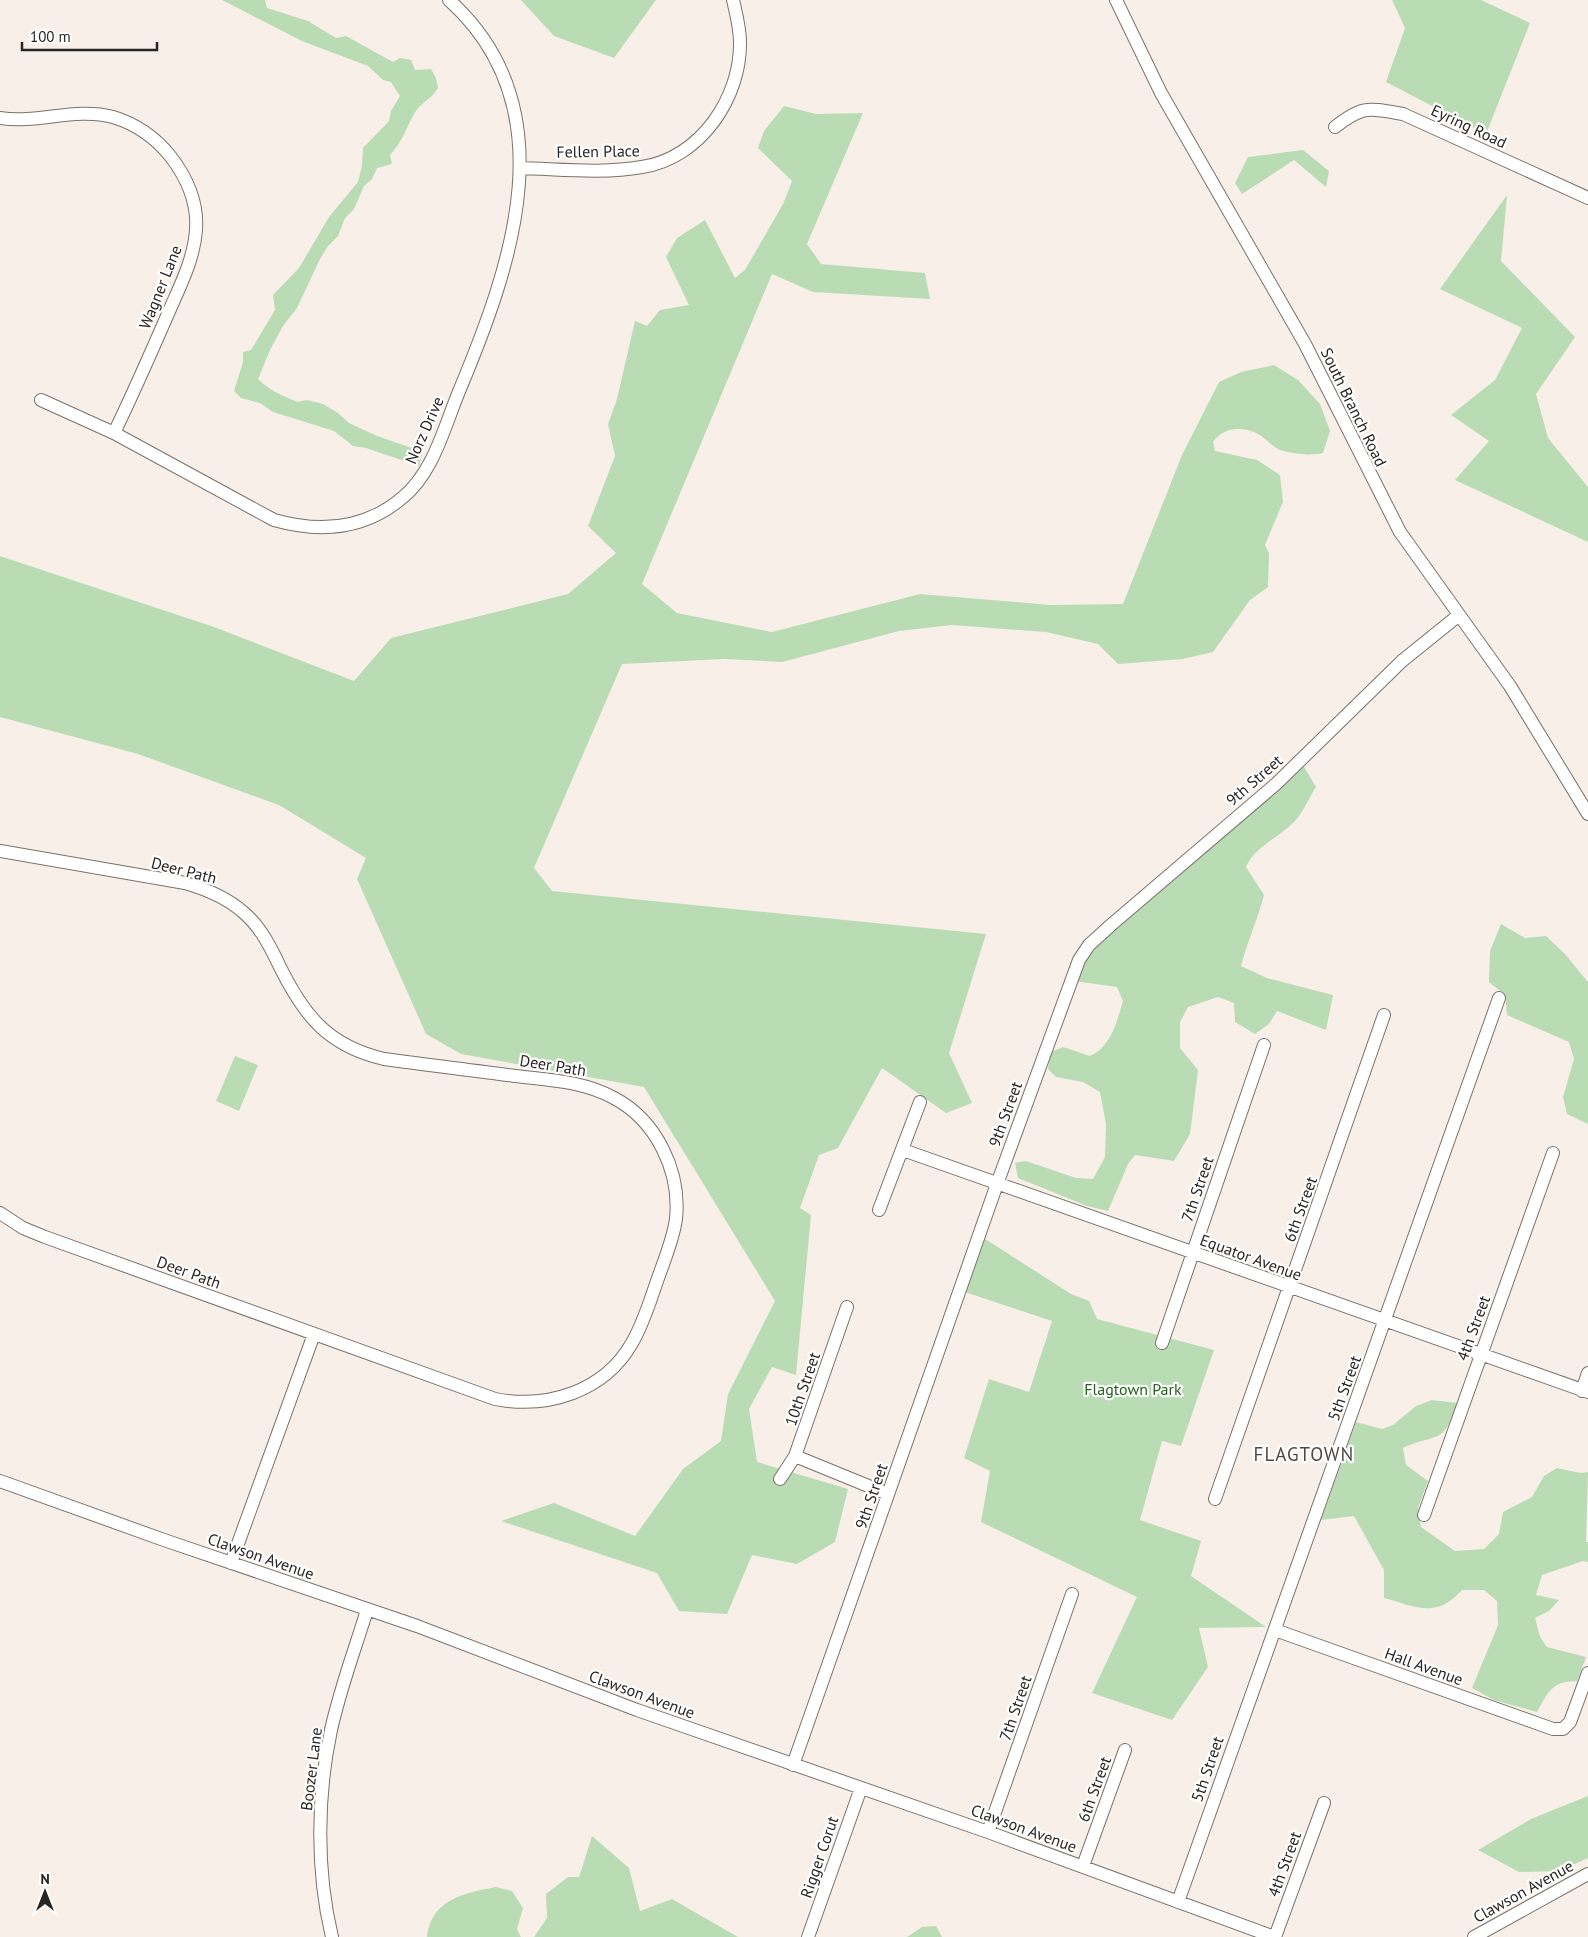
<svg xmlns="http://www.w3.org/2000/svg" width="1588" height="1937" font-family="'PT Sans',sans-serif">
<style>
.green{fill:#badcb5}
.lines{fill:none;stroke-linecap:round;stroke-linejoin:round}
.minor-casing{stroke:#79726b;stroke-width:14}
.minor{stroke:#fff;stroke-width:12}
.labels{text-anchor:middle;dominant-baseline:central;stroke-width:4.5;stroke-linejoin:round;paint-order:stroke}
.street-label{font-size:16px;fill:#282522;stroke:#fff}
.park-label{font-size:16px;fill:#216518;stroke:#fff}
.quarter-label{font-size:19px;letter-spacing:1px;fill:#504942;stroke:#fff}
</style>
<rect width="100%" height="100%" fill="#f8f0e8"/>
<!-- green -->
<path class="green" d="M 222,0 L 265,0 L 267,8 L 308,21 L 336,38 L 346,36 L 393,62 L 400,58 L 411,60 L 415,70 L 431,69 L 436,78 L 438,88 C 432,99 420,103 414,114 C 407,127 401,144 390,155 L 392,164 L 377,168 L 372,179 L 364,186 L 354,209 L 345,218 L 338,236 L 328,246 L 320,259 L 297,308 L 283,326 L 270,350 L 258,379 C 270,391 283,396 298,402 L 307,400 L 323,404 L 338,413 L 349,423 L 377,436 L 412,448 L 422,455 L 419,466 L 366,448 L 353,446 L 334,431 L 273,412 L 260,403 L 241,398 L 234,391 L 243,362 L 243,352 L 251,350 L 275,310 L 273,295 L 299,268 L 329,217 L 358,182 L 362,166 L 363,148 L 389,121 L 391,111 L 400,96 L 391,82 L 383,80 L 368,66 L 302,41 Z
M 521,0 L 656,0 L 614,58 L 554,36 Z
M 1392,0 L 1481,0 L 1530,23 L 1486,134 L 1386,82 L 1405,28 Z
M 784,106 L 816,114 L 863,113 L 807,244 L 821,264 L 925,273 L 930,299 L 813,292 L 772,274 L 642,584 L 677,613 L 772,632 L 920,594 L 1050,605 L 1123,604 L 1182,455 L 1219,382 L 1241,372 L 1274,365 L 1298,380 L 1320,404 L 1330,431 L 1323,453 C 1309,456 1294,454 1280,450 C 1271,446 1264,436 1254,432 C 1238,426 1222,429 1213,442 L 1215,451 L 1257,460 L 1280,475 L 1283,502 L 1265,545 L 1269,553 L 1268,587 L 1250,600 L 1213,652 L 1183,659 L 1118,664 L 1098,644 L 1046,632 L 952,625 L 899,631 L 782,662 L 724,659 L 622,664 L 534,868 L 552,891 L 986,934 L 949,1053 L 972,1103 L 946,1113 L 882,1068 L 838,1148 L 819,1155 L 800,1208 L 811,1215 L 796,1375 L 772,1367 L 749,1409 L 757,1462 L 848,1489 L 835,1542 L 797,1564 L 752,1555 L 727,1614 L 679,1611 L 657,1573 L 501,1521 L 554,1503 L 635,1536 L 683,1469 L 721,1441 L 728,1394 L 775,1301 L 644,1087 L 461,1054 L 426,1034 L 357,879 L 366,858 L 279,805 L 138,754 L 0,717 L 0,556 L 214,627 L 354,681 L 391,638 L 568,594 L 616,553 L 588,526 L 615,456 L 608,424 L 617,399 L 635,321 L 647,326 L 660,310 L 689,305 L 666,257 L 677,238 L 705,220 L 735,278 L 745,270 L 783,204 L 792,181 L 758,148 L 764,131 Z
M 1303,150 L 1329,171 L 1326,187 L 1294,160 L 1242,194 L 1235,183 L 1248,157 Z
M 1507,195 L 1501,261 L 1575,337 L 1536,394 L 1548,438 L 1588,487 L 1588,542 L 1455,480 L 1489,441 L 1451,415 L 1495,380 L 1522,328 L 1440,289 Z
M 1303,765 L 1316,787 C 1309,798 1303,812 1295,821 C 1280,837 1254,847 1246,867 L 1264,895 C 1258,919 1247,942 1241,966 L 1267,978 L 1333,995 L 1326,1030 L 1277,1011 L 1269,1024 L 1255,1034 L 1235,1022 L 1234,1003 L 1218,997 L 1188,1007 L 1180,1022 L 1180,1048 L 1198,1070 L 1190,1134 L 1174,1161 L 1135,1155 L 1128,1164 L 1108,1211 L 1087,1206 L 1018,1178 L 1015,1163 L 1026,1161 L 1076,1178 L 1093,1179 L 1105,1157 L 1106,1124 L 1100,1092 L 1083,1082 L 1056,1077 L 1048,1069 L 1051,1052 L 1063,1047 L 1090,1056 C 1111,1047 1117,1021 1123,1001 L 1117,987 L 1074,981 L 1094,945 Z
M 1501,924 L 1525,938 L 1546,936 L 1565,954 L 1588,982 L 1588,1124 L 1567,1114 L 1563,1097 L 1574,1059 L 1569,1042 L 1507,1015 L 1505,995 L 1489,982 L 1490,951 Z
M 235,1056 L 258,1065 L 239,1111 L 216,1101 Z
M 979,1235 L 1071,1294 L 1089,1301 L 1097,1319 L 1214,1350 L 1181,1446 L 1162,1441 L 1140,1520 L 1201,1541 L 1191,1576 L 1266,1627 L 1199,1628 L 1208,1667 L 1172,1720 L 1092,1693 L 1137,1597 L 981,1522 L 990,1471 L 964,1458 L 989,1379 L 1029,1392 L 1052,1321 L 962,1291 Z
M 1432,1400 L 1457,1403 C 1443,1446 1439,1432 1403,1448 L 1406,1465 L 1428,1481 L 1418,1508 L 1421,1527 L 1455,1551 L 1484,1549 L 1499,1534 L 1503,1512 L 1532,1497 L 1544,1476 L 1557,1468 L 1581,1473 L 1588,1472 L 1586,1542 L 1588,1542 L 1588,1562 L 1583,1561 L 1542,1575 L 1536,1595 L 1559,1600 L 1549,1611 L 1535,1618 L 1540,1637 L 1547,1647 L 1586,1657 L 1577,1681 C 1552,1681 1548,1692 1537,1712 L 1494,1700 L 1472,1688 L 1498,1625 L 1497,1601 L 1484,1590 L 1462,1590 C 1436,1619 1417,1607 1384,1598 L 1384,1570 L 1354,1516 L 1321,1520 L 1356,1422 L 1382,1429 L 1393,1425 L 1416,1406 Z
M 1588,1796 L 1588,1858 L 1560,1871 L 1519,1872 L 1478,1850 L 1531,1819 Z
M 592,1836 L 629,1868 L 640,1911 L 672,1899 L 738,1937 L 534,1937 L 547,1918 L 546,1894 L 568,1877 L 579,1877 Z
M 496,1887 L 512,1891 L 523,1908 L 517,1929 L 521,1937 L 427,1937 C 431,1899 465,1893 496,1887 Z
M 936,1926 L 942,1937 L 907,1937 L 922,1927 Z"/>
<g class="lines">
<defs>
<path id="minor" d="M 1116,0 L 1161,93 L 1305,344 L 1400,532 L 1510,686 L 1588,814
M 0,118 C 38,124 75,107 113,117 C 136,124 156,138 171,157 C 187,178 198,203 196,230 C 194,260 179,288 167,316 C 150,355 133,394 114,433
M 1335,127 C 1363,105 1368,108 1403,114 L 1588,198
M 520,168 C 560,169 603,174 642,167 C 701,158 741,97 740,42 C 740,28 736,13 733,0
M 41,400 L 114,433 L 274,520 C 320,533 364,530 402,498 C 434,472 444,427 460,389 C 512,264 568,107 449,0
M 0,851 L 185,883 C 206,889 226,897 243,912 C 261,927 271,948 281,969 C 305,1017 329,1046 384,1059 C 427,1065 471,1070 515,1076 C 548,1080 583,1081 614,1098 C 656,1120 681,1171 676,1219 C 673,1241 663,1263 656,1284 C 649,1304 643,1324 632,1343 C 604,1392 547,1409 495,1399 L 45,1237 L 23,1228 L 0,1213
M 903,1150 L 1588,1392
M 879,1210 L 920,1102
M 1162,1343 L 1264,1045
M 1582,1391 L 1588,1373
M 795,1456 L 888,1494
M 780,1479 L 795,1456 L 847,1307
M 0,1481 L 164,1540 L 417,1626 L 637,1710 L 988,1832 L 1274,1937
M 1215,1499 L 1384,1015
M 1424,1515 L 1553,1153
M 231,1563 L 314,1334
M 1275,1630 L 1553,1729 L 1563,1729 L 1570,1722 L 1588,1673
M 793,1765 L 997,1184 L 1079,960 L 1089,945 L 1111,925 L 1276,784 L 1402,661 L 1459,615
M 988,1832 L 1072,1594
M 1083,1866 L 1125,1750
M 1178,1902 L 1499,998
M 332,1937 C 316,1870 317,1796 331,1730 C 340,1689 355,1649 367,1610
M 808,1937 L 861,1788
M 1275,1937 L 1324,1803
M 1474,1937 L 1588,1874"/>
</defs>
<!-- minor casing -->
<use href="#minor" class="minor-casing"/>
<!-- minor -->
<use href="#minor" class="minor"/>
</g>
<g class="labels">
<!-- street labels -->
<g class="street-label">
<text transform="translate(1469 126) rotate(25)">Eyring Road</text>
<text transform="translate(598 151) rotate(-1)">Fellen Place</text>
<text transform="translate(160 287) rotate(-68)">Wagner Lane</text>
<text transform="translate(1354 407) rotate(64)">South Branch Road</text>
<text transform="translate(424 430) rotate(-66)">Norz Drive</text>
<text transform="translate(1254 780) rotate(-41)">9th Street</text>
<text transform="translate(184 870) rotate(14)">Deer Path</text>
<text transform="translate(553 1065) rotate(9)">Deer Path</text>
<text transform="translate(1005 1114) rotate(-70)">9th Street</text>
<text transform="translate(1197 1189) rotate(-71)">7th Street</text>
<text transform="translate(1300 1209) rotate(-70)">6th Street</text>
<text transform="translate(1251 1257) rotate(20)">Equator Avenue</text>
<text transform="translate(189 1272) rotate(20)">Deer Path</text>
<text transform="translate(1473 1328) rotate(-70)">4th Street</text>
<text transform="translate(1344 1388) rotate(-70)">5th Street</text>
<text transform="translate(802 1389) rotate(-71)">10th Street</text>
<text transform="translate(871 1496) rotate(-71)">9th Street</text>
<text transform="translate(261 1556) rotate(19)">Clawson Avenue</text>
<text transform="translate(1424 1666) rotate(20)">Hall Avenue</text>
<text transform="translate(642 1694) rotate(20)">Clawson Avenue</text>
<text transform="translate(1015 1708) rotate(-71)">7th Street</text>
<text transform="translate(311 1769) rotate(-83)">Boozer Lane</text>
<text transform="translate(1207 1769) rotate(-71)">5th Street</text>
<text transform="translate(1094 1789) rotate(-70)">6th Street</text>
<text transform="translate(1024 1828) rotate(20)">Clawson Avenue</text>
<text transform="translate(819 1857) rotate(-71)">Rigger Corut</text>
<text transform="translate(1284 1864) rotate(-70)">4th Street</text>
<text transform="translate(1523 1891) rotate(-29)">Clawson Avenue</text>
</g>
<!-- park labels -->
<g class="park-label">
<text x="1133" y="1389">Flagtown Park</text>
</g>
<!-- quarter labels -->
<g class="quarter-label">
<text x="1304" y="1454">FLAGTOWN</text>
</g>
</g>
<!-- north arrow -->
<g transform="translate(45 1892)" stroke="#ffffff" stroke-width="4" paint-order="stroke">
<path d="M0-4L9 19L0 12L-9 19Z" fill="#282522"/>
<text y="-8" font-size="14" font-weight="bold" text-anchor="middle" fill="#282522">N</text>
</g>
<!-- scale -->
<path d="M22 42v8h135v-8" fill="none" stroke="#282522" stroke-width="2.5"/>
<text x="30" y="42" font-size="15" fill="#282522" stroke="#ffffff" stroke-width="4" paint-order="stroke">100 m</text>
</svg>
